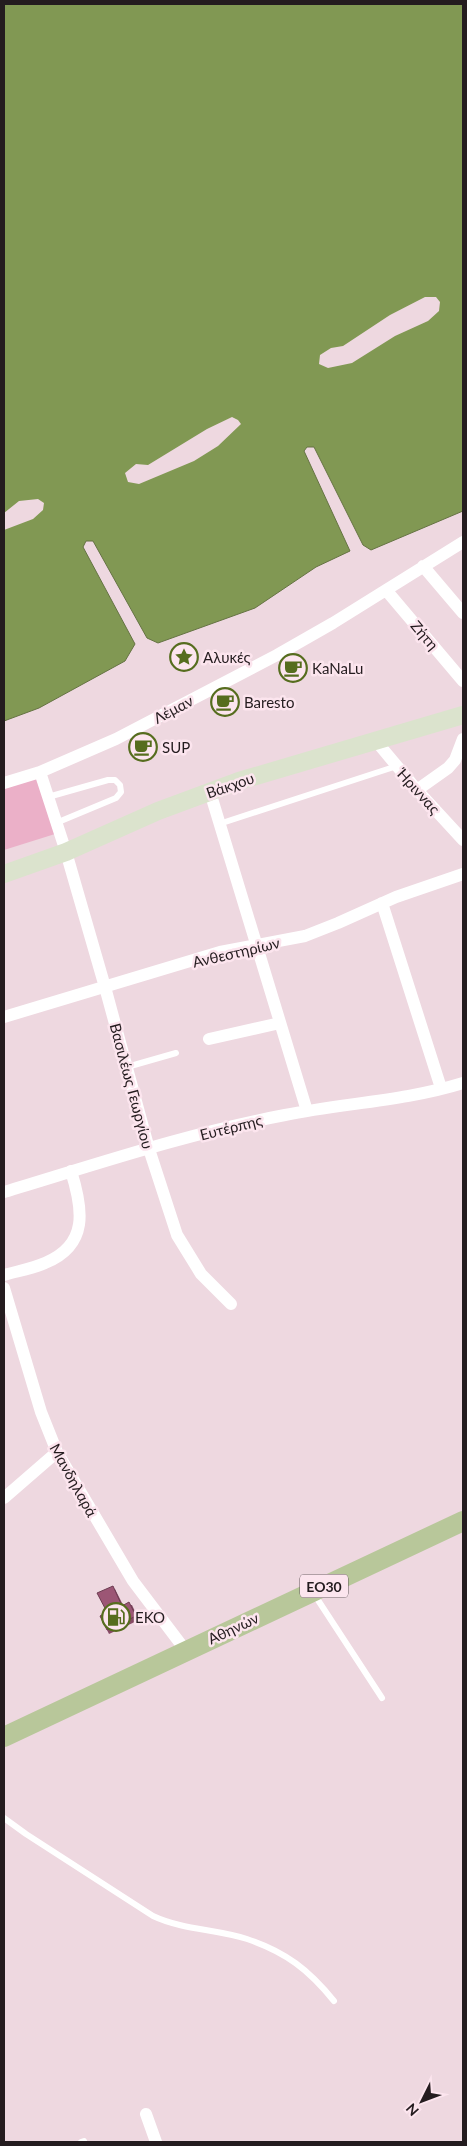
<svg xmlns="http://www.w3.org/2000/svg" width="467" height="2146" font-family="Lato,sans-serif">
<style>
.green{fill:#ebb0c8}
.water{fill:#819853;stroke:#657343}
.pier{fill:#eed8e0}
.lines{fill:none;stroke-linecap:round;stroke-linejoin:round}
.lane{stroke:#fff;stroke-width:6}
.street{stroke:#fff;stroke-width:12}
.secondary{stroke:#dbe3cd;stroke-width:18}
.primary{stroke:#b8c79a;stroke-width:20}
.wall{fill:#864a65}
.building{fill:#9c5675;stroke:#6d3c52}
.labels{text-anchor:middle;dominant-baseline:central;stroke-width:5;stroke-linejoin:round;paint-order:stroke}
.shield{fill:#fce5ee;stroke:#65585d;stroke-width:1}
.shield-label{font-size:14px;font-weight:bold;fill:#241c1f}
.street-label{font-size:15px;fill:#241c1f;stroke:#fce5ee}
.poi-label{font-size:15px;fill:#241c1f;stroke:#fce5ee;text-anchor:start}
</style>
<rect width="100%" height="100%" fill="#eed8e0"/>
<!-- green -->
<path class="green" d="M 38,777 L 55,834 L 4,850 L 4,788 Z"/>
<!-- water -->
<path class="water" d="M 4,4 L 463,4 L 463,511 L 371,550 L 363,545 L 314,447 L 307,447 L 304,451 L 350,551 L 316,567 L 255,608 L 158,643 L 147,638 L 93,541 L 86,541 L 83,547 L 135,644 L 125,661 L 39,708 L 4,721 Z"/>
<!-- pier -->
<path class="pier" d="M 425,297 L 436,297 L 440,302 L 439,311 L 428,321 L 395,336 L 352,363 L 328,368 L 319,364 L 320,355 L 331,348 L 343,346 L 390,315 Z
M 232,417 L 238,420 L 241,424 L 218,446 L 194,461 L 139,484 L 128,482 L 125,473 L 136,464 L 148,465 L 207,429 Z
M 38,499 L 44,503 L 43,510 L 33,519 L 4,530 L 4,513 L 19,501 Z"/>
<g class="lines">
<!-- lane -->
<path class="lane" d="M 48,797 L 108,780 L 115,780 L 120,785 L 121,792 L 116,798 L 56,823
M 219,824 L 397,766
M 127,1067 L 176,1053
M 314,1594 L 382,1698
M 4,1818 L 26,1834 L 153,1916 C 183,1930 216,1929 247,1939 C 286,1952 309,1970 334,2001
M 81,2142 L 84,2141"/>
<!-- street -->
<path class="street" d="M 423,566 L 463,613
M 386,590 L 463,681
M 376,741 L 417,790 L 463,840
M 40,772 L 66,852 L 105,987 L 149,1149 L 177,1235 L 201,1274 L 231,1304
M 4,783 L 40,772 L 116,739 L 277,655 L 333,623 L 463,542
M 417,790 L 448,768 L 455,760 L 463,739
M 210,792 L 307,1111
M 382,903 L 441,1088
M 4,1017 L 220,952 L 305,936 L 338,923 L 396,897 L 463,874
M 209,1039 L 280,1023
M 4,1192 C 97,1164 189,1133 285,1115 C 344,1103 405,1101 463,1083
M 4,1275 C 17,1271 32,1269 45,1263 C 89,1245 83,1209 71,1171
M 4,1288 L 41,1412 L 57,1452 L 133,1581 L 186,1651
M 4,1498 L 57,1452
M 146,2114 L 156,2142"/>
<!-- secondary -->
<path class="secondary" d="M 4,874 L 66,852 L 158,811 L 239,781 L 463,715"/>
<!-- primary -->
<path class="primary" d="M 4,1737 L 463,1521"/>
</g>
<!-- wall -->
<path class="wall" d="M 115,1589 L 123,1605 L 132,1605 L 139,1620 L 109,1634 L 107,1630 L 107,1612 Z"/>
<!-- building -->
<path class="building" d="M 113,1586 L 122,1606 L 129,1602 L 136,1616 L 107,1630 L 100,1616 L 107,1612 L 97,1593 Z"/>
<!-- icons -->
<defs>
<symbol id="sight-ring" viewBox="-11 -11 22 22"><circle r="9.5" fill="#fce5ee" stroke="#566d1e" stroke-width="1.5"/><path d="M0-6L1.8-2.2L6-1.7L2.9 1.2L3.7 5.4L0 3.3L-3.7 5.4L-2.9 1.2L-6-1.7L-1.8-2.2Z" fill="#566d1e"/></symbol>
<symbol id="cafe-ring" viewBox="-11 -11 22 22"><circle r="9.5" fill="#fce5ee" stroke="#566d1e" stroke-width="1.5"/><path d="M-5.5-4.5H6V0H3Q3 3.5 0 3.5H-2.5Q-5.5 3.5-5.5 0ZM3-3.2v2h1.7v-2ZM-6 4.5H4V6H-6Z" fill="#566d1e"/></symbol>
<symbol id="fuel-ring" viewBox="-11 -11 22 22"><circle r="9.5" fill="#fce5ee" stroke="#566d1e" stroke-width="1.5"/><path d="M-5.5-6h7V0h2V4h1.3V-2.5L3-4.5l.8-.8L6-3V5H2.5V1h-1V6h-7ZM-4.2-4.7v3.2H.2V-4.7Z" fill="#566d1e"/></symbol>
</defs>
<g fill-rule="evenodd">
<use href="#sight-ring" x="168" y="641" width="32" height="32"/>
<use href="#cafe-ring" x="277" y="652" width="32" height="32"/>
<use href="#cafe-ring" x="209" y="686" width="32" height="32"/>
<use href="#cafe-ring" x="127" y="731" width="32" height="32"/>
<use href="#fuel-ring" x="100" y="1601" width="32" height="32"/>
</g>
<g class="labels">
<!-- shield labels -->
<rect class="shield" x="300" y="1574.5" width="48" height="23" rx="4"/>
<g class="shield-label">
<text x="324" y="1586">ΕΟ30</text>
</g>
<!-- street labels -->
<g class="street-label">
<text transform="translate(425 635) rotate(50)">Ζήτη</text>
<text transform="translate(173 709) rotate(-28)">Λέμαν</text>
<text transform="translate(230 785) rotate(-19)">Βάκχου</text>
<text transform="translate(419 791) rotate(48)">Ήριννας</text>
<text transform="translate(236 952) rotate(-13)">Ανθεστηρίων</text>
<text transform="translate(132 1086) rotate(75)">Βασιλέως Γεωργίου</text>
<text transform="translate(231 1127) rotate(-14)">Ευτέρπης</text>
<text transform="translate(74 1480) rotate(61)">Μανδηλαρά</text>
<text transform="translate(233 1628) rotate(-25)">Αθηνών</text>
</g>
<!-- poi labels -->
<g class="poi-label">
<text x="203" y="657">Αλυκές</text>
<text x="312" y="668">KaNaLu</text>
<text x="244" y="702">Baresto</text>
<text x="162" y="747">SUP</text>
<text x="135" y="1617">EKO</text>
</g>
</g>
<!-- border -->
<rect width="467" height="2146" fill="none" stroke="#241c1f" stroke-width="10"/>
<!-- north arrow -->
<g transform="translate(422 2101) rotate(228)" stroke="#fce5ee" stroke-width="4" paint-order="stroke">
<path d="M0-4L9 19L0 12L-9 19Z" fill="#241c1f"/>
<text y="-8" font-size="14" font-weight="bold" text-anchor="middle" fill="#241c1f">N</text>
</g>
</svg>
